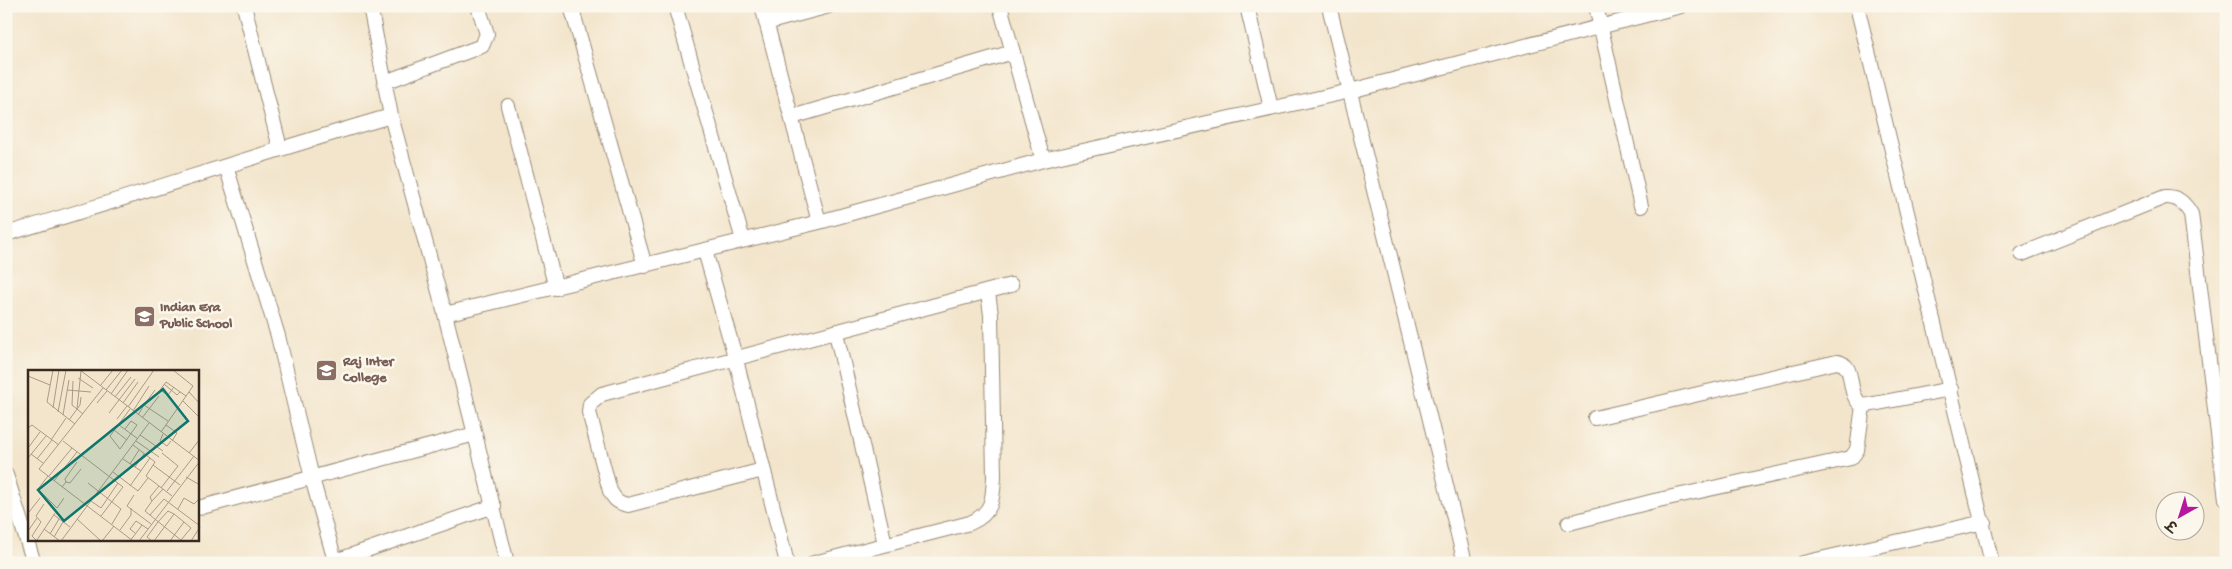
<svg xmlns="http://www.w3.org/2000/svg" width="2232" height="569" font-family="'Gochi Hand','Playpen Sans Deva',sans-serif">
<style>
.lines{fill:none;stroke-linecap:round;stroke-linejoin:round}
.street-casing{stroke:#978875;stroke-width:16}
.street{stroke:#fff;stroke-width:14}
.labels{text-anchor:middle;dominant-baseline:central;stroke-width:5;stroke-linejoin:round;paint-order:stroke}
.education-label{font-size:14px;font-weight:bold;fill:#785e54;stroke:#fbf7ec;text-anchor:start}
.inset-road{fill:none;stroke:#a99a86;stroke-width:1}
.view{fill:#0f766e;fill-opacity:0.15;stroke:#0f766e;stroke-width:2.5}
.inset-edge{fill:none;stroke:#3b2a1e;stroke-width:2.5}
</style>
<rect width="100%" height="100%" fill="#fbf7ec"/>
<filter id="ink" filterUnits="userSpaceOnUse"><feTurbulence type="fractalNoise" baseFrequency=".02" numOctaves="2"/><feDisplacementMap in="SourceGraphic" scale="10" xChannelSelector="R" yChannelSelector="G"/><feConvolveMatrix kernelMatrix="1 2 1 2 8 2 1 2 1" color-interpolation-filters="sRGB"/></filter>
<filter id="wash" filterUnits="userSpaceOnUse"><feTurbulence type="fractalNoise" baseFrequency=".0096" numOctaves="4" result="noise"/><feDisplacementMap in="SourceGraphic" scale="20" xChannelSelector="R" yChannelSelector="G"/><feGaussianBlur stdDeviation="1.12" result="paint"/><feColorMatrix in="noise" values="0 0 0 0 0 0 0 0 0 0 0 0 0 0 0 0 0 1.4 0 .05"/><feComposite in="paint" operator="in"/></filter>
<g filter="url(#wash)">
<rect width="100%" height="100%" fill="#f3e5cc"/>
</g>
<g filter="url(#ink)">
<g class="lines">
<defs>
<path id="street" d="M 244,6 L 280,148
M 370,6 L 391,116 L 445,314 L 507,563
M 571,6 L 645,266
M 675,6 L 743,240
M 762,6 L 819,222
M 1000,6 L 1043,160
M 1247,6 L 1271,108
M 1329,6 L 1465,563
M 1596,6 L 1641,206
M 1857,6 L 1992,563
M 766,23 L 829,6
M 385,82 L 482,46 L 487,34 L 478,6
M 508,106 L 556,288
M 792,117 L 1013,52
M 226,166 L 278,336 L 312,478 L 335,561 L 494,506
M 6,234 C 135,196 262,153 391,116
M 705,251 L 736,360 L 787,563
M 2022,254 L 2165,197 C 2178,196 2185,204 2191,214 L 2226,499
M 445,314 L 819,222 L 1043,160 L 1350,91 L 1681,6
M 836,333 L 885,544
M 1595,418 L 1837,362 C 1858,365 1844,394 1863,406 L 1951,389
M 763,470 L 628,505 C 618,503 615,500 610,491 L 589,412 L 590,404 L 602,394 L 1011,285
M 6,475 L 34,563
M 198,508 L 475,434
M 1569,523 L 1654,501 L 1851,458 L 1857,450 L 1863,406
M 814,563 L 970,523 C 993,513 993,499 994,476 L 991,315 L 988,292
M 1803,563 L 1984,522"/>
</defs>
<!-- street casing -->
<use href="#street" class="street-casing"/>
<!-- street -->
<use href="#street" class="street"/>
</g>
</g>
<!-- icons -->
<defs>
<symbol id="school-square" viewBox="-11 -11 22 22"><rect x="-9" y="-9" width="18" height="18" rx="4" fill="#8d6e63" stroke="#fbf7ec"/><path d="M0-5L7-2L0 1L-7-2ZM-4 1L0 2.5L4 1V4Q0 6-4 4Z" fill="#fff"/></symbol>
</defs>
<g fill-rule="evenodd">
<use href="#school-square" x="132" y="304" width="25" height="25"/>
<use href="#school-square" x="314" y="358" width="25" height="25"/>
</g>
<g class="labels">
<!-- education labels -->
<g class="education-label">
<text x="160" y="308">Indian Era<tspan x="160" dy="16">Public School</tspan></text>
<text x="343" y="362">Raj Inter<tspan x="343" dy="16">College</tspan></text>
</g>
</g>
<!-- overview -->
<g transform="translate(28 370)">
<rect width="171" height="171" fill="#f3e5cc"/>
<path class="inset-road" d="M 25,0 L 19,32 L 47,54M 52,0 L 172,91M 0,6 L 22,15M 50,8 L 65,18M 45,11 L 44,35 L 55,44M 136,14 L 149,25 L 152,22M 72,16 L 85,0M 146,17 L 140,25 L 132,20 L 138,12 L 158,26M 75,18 L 11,99 L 105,171M 39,20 L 63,22M 78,20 L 94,0M 161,22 L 172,34M 83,24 L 100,0M 87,27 L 103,7M 155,31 L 171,47M 69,33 L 79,21M 95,33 L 110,12M 116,35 L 127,20M 100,37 L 126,0M 25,38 L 31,0M 49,39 L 53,1M 105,41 L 121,16M 30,42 L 38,0M 81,43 L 107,9M 35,45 L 41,10M 110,45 L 116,35 L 140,51M 114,48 L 131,26M 89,49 L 99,36M 41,50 L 52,35 L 53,27M 91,55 L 110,69M 138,55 L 149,63 L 144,71M 0,58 L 4,55 L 31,75M 86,60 L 99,70M 133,62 L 165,16 L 145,0M 135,64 L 132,71 L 139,76 L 143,71M 112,65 L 135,81M 23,70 L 38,48M 35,71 L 95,117 L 73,146M 108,71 L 131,87M 0,78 L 12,62M 92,79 L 82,66 L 102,39M 92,79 L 109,55 L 103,51 L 97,59M 161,83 L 172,69M 3,84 L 15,93M 0,88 L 18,66M 122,88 L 127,92 L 118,106 L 144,126M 9,89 L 24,70M 95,89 L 113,101M 102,94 L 111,80M 125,95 L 152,115M 107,97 L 116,84M 85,102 L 110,121 L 120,108M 20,106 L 10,119 L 29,138 L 36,128M 21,106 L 44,78M 158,107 L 172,115M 26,111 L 49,82M 38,112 L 37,109 L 49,92M 60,113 L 93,139 L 84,154M 102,116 L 122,88 L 105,75M 131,116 L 122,127 L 124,131 L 117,141 L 154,171M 34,117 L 38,112 L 42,113 L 53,99M 133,118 L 150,96 L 134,83M 139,121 L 166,86M 106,125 L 99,136 L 123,154M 63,131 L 73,138 L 90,113M 124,131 L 135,119M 150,139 L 156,128 L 166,134 L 172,128M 1,142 L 12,128M 26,145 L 42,157M 122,145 L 136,129 L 172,156M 49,149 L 73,171M 16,159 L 32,171M 92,160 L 103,145 L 103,138M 0,161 L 9,148M 107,163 L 102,159 L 108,151 L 120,159M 22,164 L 31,149M 26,167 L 35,152M 9,170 L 27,143M 9,171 L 4,166 L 13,152 L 8,146 L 16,134M 33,171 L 121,53M 74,171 L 86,156M 102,171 L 114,155M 111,171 L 172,91M 124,171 L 119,167 L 130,152 L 140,141 L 146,144M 126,171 L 146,144 L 156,152M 142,171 L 156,152 L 163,158 L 153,170M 163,171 L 172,157"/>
<path class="view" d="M 135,19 L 160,51 L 36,151 L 10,120 Z"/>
<rect width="171" height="171" class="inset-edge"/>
</g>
<!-- margin -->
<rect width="2232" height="569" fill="none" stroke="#fbf7ec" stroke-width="25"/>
<!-- north arrow -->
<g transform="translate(2180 516) rotate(219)"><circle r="24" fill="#fbf7ec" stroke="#aea59a"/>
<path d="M0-4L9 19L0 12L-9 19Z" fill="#b5179e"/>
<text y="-8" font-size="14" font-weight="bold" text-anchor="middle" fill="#3b2a1e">उ</text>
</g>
</svg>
